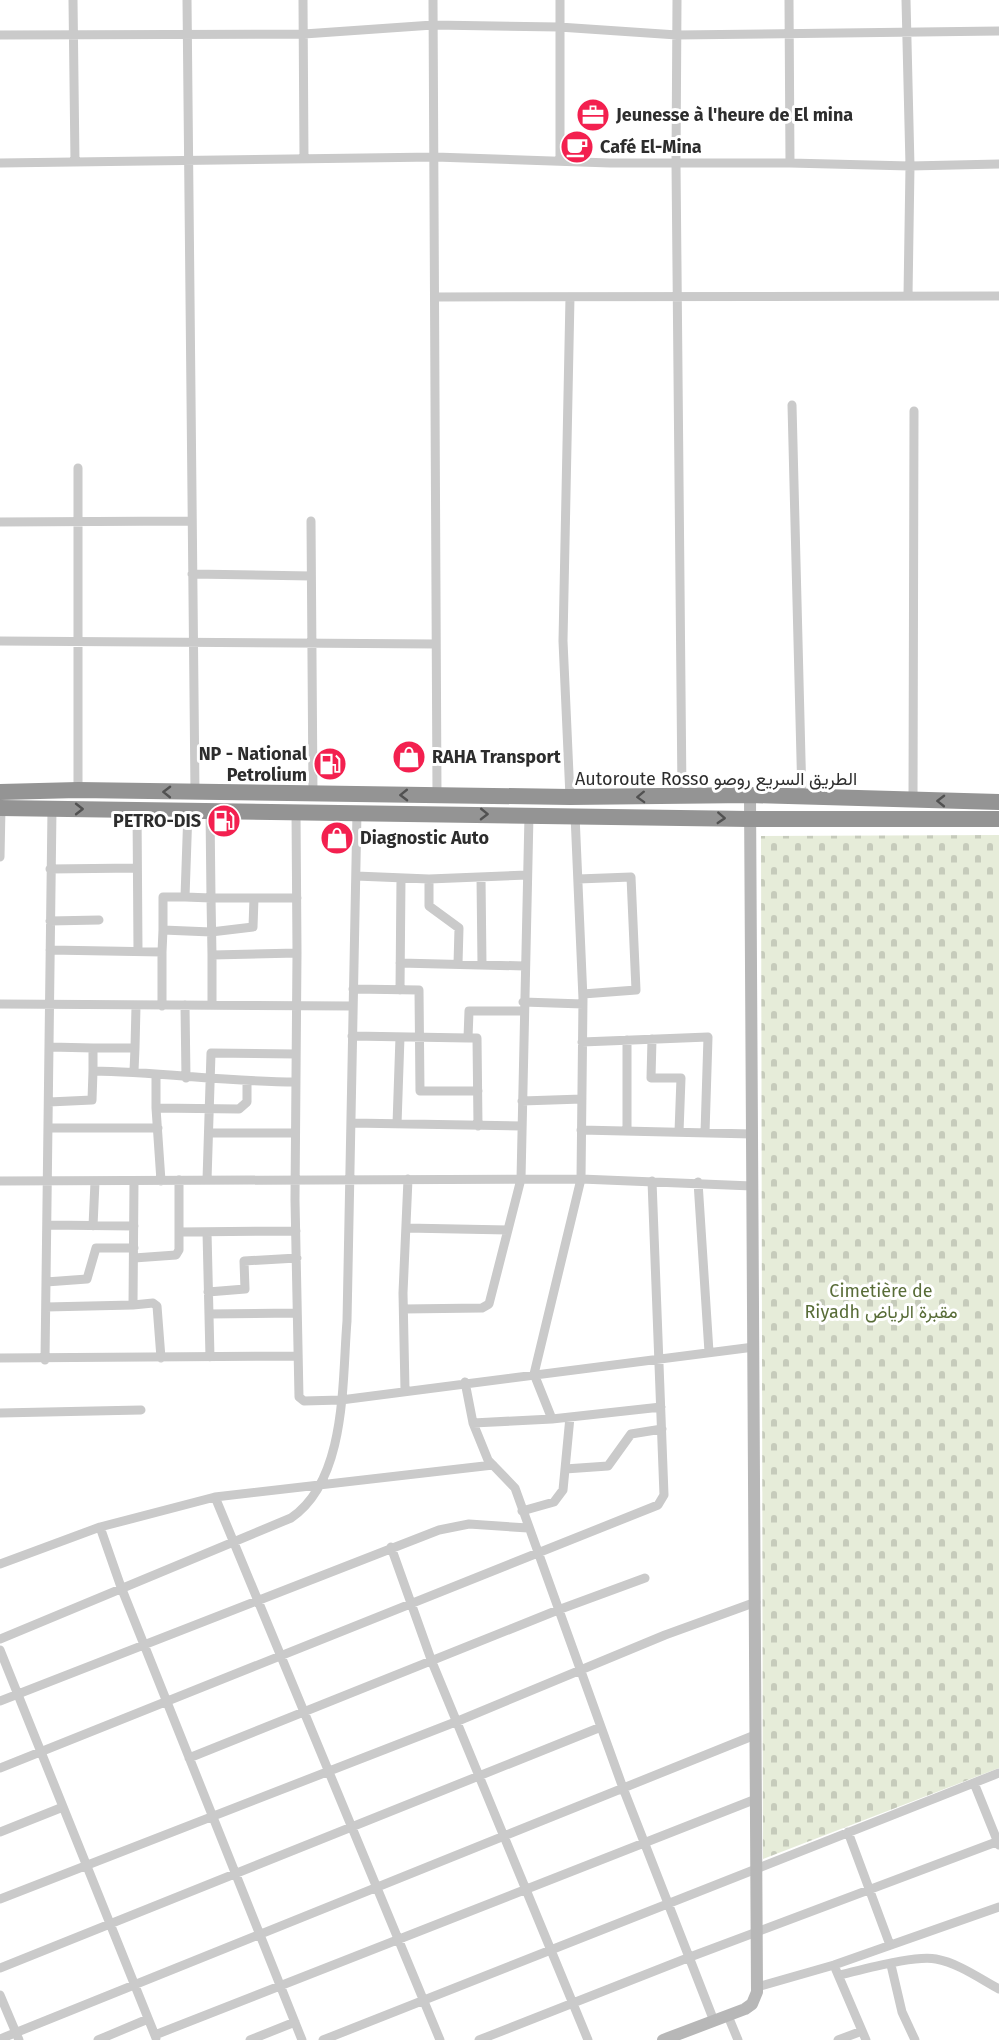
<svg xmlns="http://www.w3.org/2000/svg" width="999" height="2040" font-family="'Fira Sans',Vazirmatn,sans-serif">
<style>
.cemetery{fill:url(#cemetery-stones)}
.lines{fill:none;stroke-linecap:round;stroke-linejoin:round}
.street{stroke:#cacaca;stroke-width:9}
.secondary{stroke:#b7b7b7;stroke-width:12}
.highway{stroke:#949494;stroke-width:16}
.oneway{stroke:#515151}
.labels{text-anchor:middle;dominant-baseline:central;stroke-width:6;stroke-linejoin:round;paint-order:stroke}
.poi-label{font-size:18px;font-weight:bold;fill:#2d2d2d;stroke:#fff;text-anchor:start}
.street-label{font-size:18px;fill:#2d2d2d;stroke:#fff}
.park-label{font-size:18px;fill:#586c37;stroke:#fff}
</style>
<defs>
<pattern id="cemetery-stones" width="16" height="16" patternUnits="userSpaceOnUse" patternTransform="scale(1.5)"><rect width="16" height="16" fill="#e6ecd9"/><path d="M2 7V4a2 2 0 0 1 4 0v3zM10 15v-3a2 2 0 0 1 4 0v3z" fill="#c6cbbb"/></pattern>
</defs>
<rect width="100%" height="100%" fill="#fff"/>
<!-- cemetery -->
<path class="cemetery" d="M 999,835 L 999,1768 L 763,1859 L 761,836 Z"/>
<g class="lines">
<!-- street -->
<path class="street" d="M 73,0 L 75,162
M 187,0 L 195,793
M 303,0 L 304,158
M 433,0 L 437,794
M 560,0 L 560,160
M 677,0 L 676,163 L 682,795
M 789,0 L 790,163
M 906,0 L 910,166 L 908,296
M 0,35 L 304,34 L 433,25 L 559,27 L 677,35 L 999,31
M 0,163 L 435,157 L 610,163 L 790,163 L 910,166 L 999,164
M 436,297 L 999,296
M 570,297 L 563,641 L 570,797
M 792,405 L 802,798
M 78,468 L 78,790
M 311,521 L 313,794
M 0,522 L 191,521
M 192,574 L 311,576
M 0,641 L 436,644
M 913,801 L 914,411
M 137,809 L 138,951
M 188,810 L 185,897 L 211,898 L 210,810
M 296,811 L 297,953
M 0,857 L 1,808
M 50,869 L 137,868
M 356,876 L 429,879 L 429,906 L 459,928 L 458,964
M 481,877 L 482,965
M 429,879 L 527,875
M 578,879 L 631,877 L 636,990 L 583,994
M 50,921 L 99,920
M 163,930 L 163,897 L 185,897
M 50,950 L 162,952 L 162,1006
M 162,952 L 163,930 L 211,932 L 253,927 L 254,898
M 212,955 L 211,898 L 297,898
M 400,963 L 524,966
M 353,989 L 419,990 L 420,1091 L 478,1091
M 400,990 L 401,878
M 523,1002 L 583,1004
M 0,1004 L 352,1006
M 185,1005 L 186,1078
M 212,1005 L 212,955 L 297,953 L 295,1200 L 299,1397 L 304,1401 L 341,1400 L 754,1347
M 352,1036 L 468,1038
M 652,1039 L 651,1078 L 681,1078 L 679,1132
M 627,1040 L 627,1131
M 582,1042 L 708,1037 L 705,1133
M 50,1047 L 93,1048 L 93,1071 C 161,1072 228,1082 296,1082
M 93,1048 L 135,1048 L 134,1071
M 135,1048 L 136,1006
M 156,1074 L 156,1108
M 522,1101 L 582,1099
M 49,1102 L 92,1100 L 93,1071
M 352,1123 L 522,1126
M 397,1124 L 400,1037
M 478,1126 L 477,1038 L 468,1038 L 469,1011 L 523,1011
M 49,1128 L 158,1128
M 581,1130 L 752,1134
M 209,1133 L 295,1133
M 207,1180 L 211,1053 L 296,1054
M 0,1181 L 581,1179 L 752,1186
M 161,1181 L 156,1108 L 239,1109 L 247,1102 L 247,1082
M 698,1182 L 709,1352
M 47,1225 L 134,1226
M 93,1226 L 95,1182
M 406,1228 L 508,1230
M 179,1232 L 296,1231
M 207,1232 L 210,1357
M 134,1258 L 176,1255 L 179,1250 L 179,1180
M 46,1282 L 87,1279 L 96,1248 L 134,1248
M 208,1292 L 245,1289 L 244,1261 L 297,1258
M 133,1305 L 153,1303 L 157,1306 L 161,1358
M 46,1307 L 133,1305 L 134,1181
M 404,1309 L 482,1308 L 489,1304 L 521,1179 L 529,815
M 209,1314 L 295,1313
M 0,1358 L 297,1356
M 45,1360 L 52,809
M 465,1382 L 473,1423 L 488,1460 L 515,1488 L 623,1788 L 714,2021
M 405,1390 L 403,1293 L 408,1179
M 0,1413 L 141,1410
M 552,1419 L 534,1374 L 581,1179 L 583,999 L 575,815
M 473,1423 L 552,1419 L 661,1407
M 565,1469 L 608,1466 L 631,1434 L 662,1429
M 215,1497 L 440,2040
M 522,1511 L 554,1502 L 563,1490 L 570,1417
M 391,1547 L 432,1662 L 588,2040
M 0,1564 L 100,1527
M 0,1639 L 291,1518 C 347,1480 342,1381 347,1321 L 357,812
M 0,1650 L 156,2038
M 0,1701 L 439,1530 L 469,1524 L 528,1528
M 189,1758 L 558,1610 L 645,1578
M 0,1768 L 658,1505 L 664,1495 L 652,1181
M 974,1783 L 999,1845
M 0,1832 L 63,1807
M 848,1832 L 890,1945
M 0,1899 L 458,1721 L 665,1635 L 756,1602
M 891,1965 L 902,2012 L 915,2040
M 0,1968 L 601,1727
M 836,1970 L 866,2040
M 839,1975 C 863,1970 913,1955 936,1959 C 958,1963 979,1978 999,1989
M 757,1987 L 834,1965 L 999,1907
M 0,1995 L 19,2040
M 728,2016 L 738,2040
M 155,2035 L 756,1799
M 0,2039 L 755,1735
M 98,2040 L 148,2019
M 250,2040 L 295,2022
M 302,2040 L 121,1587 L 100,1527 L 215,1497 L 493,1465
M 323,2040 L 999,1773
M 479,2040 L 690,1957 L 999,1841
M 838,2040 L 862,2031"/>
<!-- secondary -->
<path class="secondary" d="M 663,2040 L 745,2009 L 752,2004 L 757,1992 L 750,795"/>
<!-- highway -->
<path class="highway" d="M 0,792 L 78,790 L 570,797 L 750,795 L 999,802
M 0,808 L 749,819 L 999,819"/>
</g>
<!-- one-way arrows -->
<defs><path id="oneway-chevron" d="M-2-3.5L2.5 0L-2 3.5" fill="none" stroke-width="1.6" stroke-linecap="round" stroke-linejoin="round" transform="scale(1.5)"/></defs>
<g class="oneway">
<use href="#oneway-chevron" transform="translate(167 792) rotate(-179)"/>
<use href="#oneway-chevron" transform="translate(404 795) rotate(179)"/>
<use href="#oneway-chevron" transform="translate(641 797) rotate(178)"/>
<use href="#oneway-chevron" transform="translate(941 801) rotate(-179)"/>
<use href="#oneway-chevron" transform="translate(79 809)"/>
<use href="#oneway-chevron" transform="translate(484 814) rotate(1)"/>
<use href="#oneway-chevron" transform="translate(721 818) rotate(3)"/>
</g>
<!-- icons -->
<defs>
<symbol id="office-disc" viewBox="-11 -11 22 22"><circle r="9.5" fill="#f3204f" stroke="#fff"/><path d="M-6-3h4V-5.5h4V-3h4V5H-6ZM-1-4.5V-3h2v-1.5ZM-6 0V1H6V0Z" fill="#fff"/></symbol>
<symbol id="cafe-disc" viewBox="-11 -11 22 22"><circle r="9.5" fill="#f3204f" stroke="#fff"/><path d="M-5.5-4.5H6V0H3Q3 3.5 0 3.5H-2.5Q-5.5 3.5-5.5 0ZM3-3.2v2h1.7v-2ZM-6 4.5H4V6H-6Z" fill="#fff"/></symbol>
<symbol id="shop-disc" viewBox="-11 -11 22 22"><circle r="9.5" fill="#f3204f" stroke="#fff"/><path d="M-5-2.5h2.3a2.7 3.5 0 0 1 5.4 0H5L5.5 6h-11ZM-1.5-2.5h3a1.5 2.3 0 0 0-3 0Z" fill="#fff"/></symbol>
<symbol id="fuel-disc" viewBox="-11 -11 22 22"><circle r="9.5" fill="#f3204f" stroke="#fff"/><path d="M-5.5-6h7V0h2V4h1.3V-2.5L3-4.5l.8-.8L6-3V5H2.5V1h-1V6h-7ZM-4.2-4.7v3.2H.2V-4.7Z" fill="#fff"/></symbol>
</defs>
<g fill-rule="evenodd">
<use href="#office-disc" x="574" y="96" width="38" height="38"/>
<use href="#cafe-disc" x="558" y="128" width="38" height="38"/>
<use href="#shop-disc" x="390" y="738" width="38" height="38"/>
<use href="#fuel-disc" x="311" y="745" width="38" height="38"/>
<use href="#fuel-disc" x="205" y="802" width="38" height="38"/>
<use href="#shop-disc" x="318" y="819" width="38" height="38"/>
</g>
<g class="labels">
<!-- poi labels -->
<g class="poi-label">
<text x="616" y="115">Jeunesse à l'heure de El mina</text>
<text x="600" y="147">Café El-Mina</text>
<text x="307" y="754" text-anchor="end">NP - National<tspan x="307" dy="21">Petrolium</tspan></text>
<text x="432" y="757">RAHA Transport</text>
<text x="201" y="821" text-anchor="end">PETRO-DIS</text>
<text x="360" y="838">Diagnostic Auto</text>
</g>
<!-- street labels -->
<g class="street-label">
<text x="716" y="779">Autoroute Rosso الطريق السريع روصو</text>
</g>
<!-- park labels -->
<g class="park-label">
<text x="881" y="1291">Cimetière de<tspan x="881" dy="21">Riyadh مقبرة الرياض</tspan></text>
</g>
</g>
</svg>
